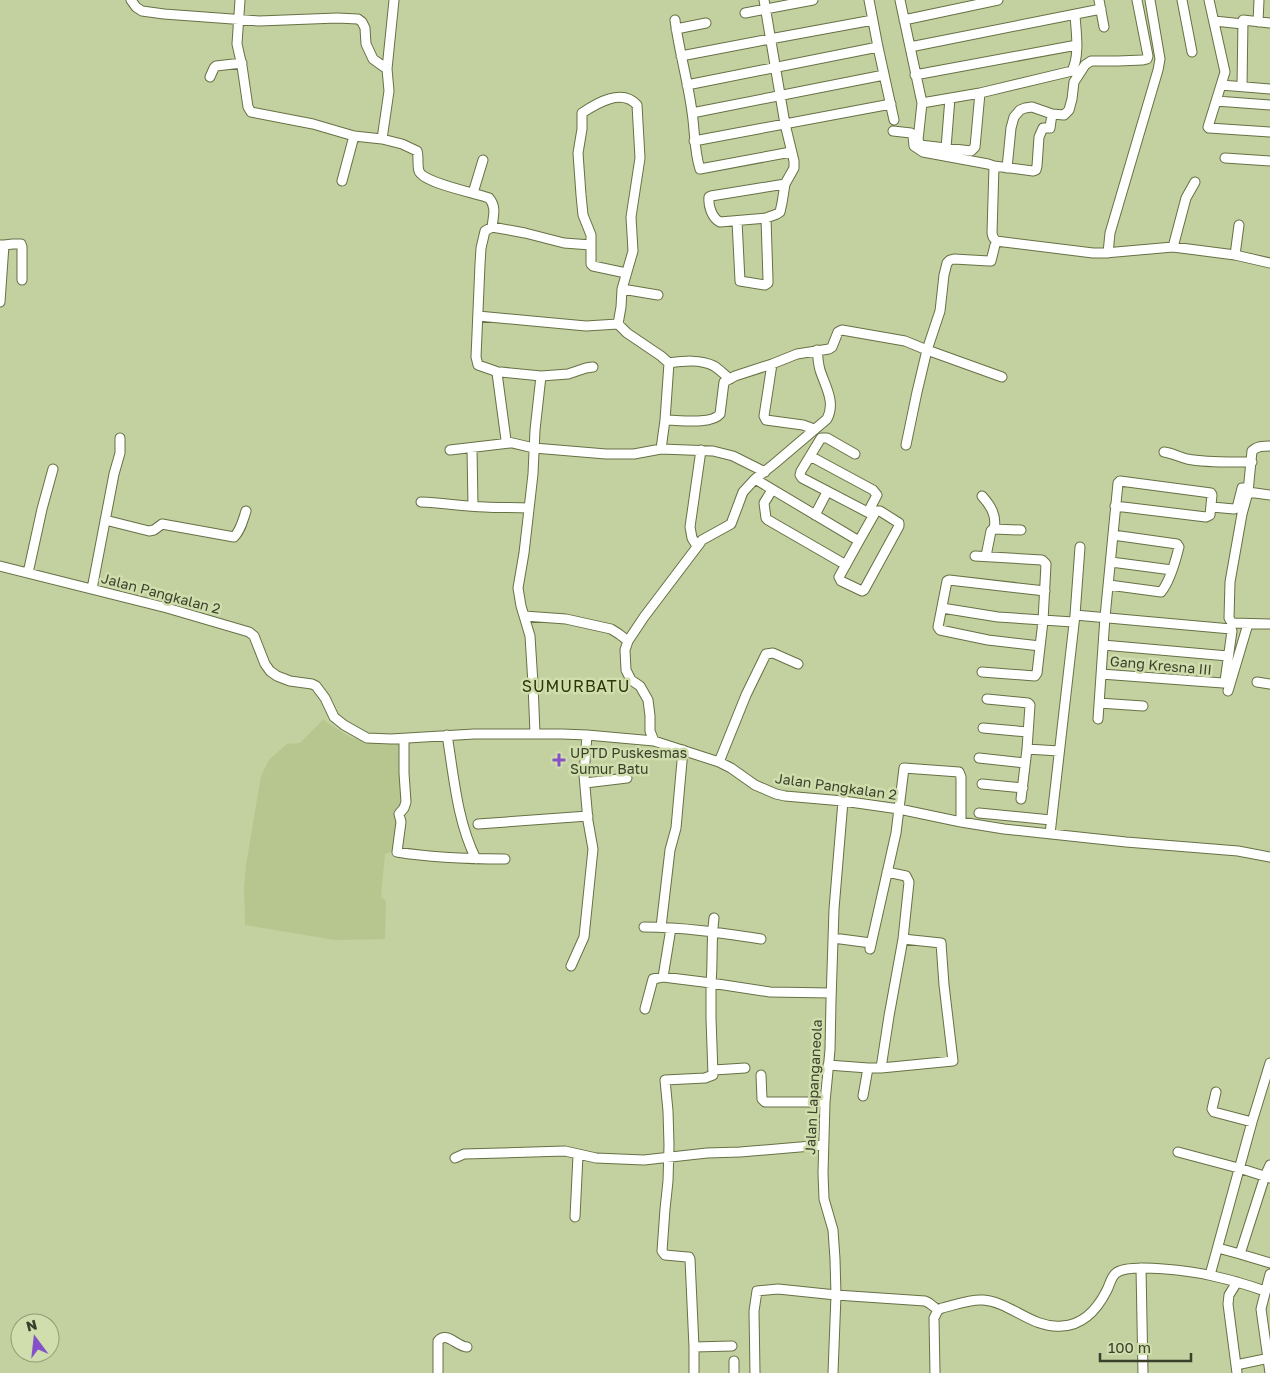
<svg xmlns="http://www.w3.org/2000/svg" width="1270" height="1373" font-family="'Golos Text',sans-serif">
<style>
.built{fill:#b7c68e}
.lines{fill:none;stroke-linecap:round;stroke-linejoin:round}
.minor-casing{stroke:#667144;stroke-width:11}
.minor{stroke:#fff;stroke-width:9}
.poi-dot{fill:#8451c9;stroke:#d0ddac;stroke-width:2}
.labels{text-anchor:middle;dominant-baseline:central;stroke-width:5;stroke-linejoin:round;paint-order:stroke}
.street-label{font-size:14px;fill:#3a402c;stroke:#d0ddac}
.poi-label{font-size:14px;fill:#3a402c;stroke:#d0ddac;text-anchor:start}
.quarter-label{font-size:16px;letter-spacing:1px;fill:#2d3608;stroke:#d0ddac}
</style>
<rect width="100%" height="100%" fill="#c3d09f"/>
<!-- built -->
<path class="built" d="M 324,719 L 326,722 L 350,737 L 367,741 L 403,744 L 404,792 L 397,841 L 391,852 L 385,854 L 381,896 L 386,902 L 385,939 L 335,940 L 245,925 L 244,887 L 246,865 L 261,776 L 269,760 L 287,744 L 300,743 Z"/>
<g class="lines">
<defs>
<path id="minor" d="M 131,0 L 136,7 L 142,11 L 164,14 L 259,21 L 337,18 L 358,19 L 362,22 L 365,28 L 366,44 L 373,59 L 387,69
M 240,0 L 237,44 L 242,66 L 248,107 L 251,112 L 313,124 L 354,136 L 382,139 L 402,144 L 417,151 C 419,157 417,165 419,171 C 423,183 476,193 489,198 C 497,207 493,217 492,227
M 764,0 L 785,124 L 794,161 L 794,168 L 785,184 L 782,203 L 780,212 L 777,214 L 766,218 L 720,222 C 712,218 708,206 709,197 L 711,196 L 785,184
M 869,0 L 878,47 L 894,120
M 900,0 L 922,103 L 918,140 L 920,145 L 971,151 L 975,147 L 980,93
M 1099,0 L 1104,27
M 1182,0 L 1192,52
M 1209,0 L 1225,72 L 1208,127 L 1209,128 L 1270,132
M 745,13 L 813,0
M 675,20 C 679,51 688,81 692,112 C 695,131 694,151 700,169 L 791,152
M 904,20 L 998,0
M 1214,21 L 1243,24
M 1258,22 L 1259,0
M 676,29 L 706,23
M 910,47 L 1101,9
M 681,56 L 770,39 L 873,20
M 915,75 L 1077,45
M 210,77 L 214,68 L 216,66 L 242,63
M 687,85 L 878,47
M 1221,85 L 1270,89
M 1242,86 L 1243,20 L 1270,23
M 1216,101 L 1270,105
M 922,103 L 980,93 L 1072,71 C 1080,55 1076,32 1075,15
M 692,113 L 884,75
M 893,131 L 911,133 L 913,136 L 914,146 L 923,152 L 988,164 L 994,166 L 1033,171 L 1036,170 L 1037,166 L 1039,137 L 1043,128 L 1050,128 L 1052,114
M 382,139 L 389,91 L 387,69 L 394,0
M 694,141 L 891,104
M 946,148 L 950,98
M 1225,158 L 1270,161
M 994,166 L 992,233 L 993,237 L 996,241 L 1093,253 L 1105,253 L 1173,247 L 1235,255 L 1270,263
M 1007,168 L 1011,128 L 1014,117 L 1020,110 L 1025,108 L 1032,107 L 1052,114 L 1064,115 L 1069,110 L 1072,99 L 1074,82 L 1085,65 L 1091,61 L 1118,61 L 1143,60 L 1147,59 L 1148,56 L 1137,0
M 342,181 L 354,136
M 473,193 L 483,160
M 737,221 L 740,281 L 765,285 L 768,283 L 768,280 L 766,218
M 0,245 L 4,245 L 0,302
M 4,245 L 13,244 L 21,244 L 22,247 L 22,280
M 1173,247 L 1186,198 L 1195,182
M 1108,253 L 1110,233 L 1158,70 L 1160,59 L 1150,0
M 1235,255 L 1239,225
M 622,289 L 658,295
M 478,316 L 586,326 L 618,324
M 618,324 L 621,307 L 622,289 L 633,251 L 631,217 L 640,158 L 637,105 C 622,88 597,103 582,113 L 582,129 L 578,153 L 581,195 L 583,215 L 591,235 L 591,264 L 593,266 L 626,273
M 669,363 C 684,361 700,359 714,366 C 720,370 725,375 730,379
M 772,364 L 764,416 L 766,420 L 803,425 L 814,429
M 498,372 L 478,365 L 476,357 L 480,264 L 481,248 L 485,231 L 492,227 L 525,233 L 564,243 L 591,245
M 541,376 L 568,374 L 586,368 L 593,367
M 665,420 C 679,420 711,425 720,414 L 724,382 L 735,376 L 772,364 L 797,354 L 829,349 L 832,347 L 838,332 L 842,330 L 905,341 L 927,350 L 940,311 L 944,275 L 947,263 L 950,260 L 954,259 L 989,261 L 991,261 L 996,241
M 906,445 L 917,392 L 927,350 L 1002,377
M 1270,446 C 1263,446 1257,446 1252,451 L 1248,492 L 1242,514 L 1230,582 L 1229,618 L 1232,623 L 1270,624
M 472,448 L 473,506
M 661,449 L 713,451 L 733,456 L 765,472
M 450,450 L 510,443
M 1164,452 C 1172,453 1179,457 1187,459 C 1208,463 1230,462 1252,462
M 855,454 L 827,438 L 821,438 L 801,471 L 800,475 L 802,478 L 873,515
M 810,456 L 873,490 L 877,495 L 868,512
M 755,479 L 859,541 L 839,577 L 841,581 L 862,591 L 864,590 L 899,526 L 899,523 L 880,511 L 876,511 L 859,541
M 772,490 L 764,503 L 766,518 L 768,520 L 846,565
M 982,496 C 991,506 997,516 994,529
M 421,502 C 442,503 463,506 485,507 C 499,508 514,507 528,508
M 1212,507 L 1234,509 L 1237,508 L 1242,488 L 1246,488 L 1248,492 L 1270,495
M 815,515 L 827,492
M 105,520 L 149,531 L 154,530 L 162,524 L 234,537 C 241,530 243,520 246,511
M 697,546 L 692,538 L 690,527 L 701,450
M 975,556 L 1042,560 L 1046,564 L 1043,621 L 1037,673 L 1035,676 L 982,672
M 986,556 L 991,531 L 993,529 L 1021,530
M 1111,562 L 1172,570
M 0,566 L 167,608 L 249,632 L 254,636 L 265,664 L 270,671 L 277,676 L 290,681 L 312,684 L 316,686 L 325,698 L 334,717 L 344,725 L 367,738 L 391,739 L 474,734 L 562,734 L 587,735 L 654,741 L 719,762 L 731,768 L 755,785 L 776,794 L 785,796 L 843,801 L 899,809 L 961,822 L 1004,829 L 1126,842 L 1238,851 L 1270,857
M 28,573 L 42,509 L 53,469
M 1109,585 L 1161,592 C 1169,583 1176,559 1179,547 L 1177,544 L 1113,535
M 92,589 L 114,474 L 120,453 L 120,438
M 942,608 L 998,617 L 1073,622
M 1075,615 L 1080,547
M 524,616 L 566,619 L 611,629 L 619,634 L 628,641
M 1103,645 L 1228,656
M 1040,646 L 988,640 L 940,630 L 938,627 L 947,581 L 949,580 L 1045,591
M 1257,682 L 1270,684
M 1228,691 L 1248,624
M 987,699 L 1028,703 L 1030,705 L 1027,749 L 1021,799
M 1099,703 L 1143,706
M 1098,719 L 1105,617 L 1118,483 L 1120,481 L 1211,493 L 1212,495 L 1210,515 L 1206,517 L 1115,506
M 983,728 L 1028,732
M 535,734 L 533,684 L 530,636 L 521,606 L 518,588 L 524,553 L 533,474 L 535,430 L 541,376 L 501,372 L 497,373 L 506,440 L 508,442 L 534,448 L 606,454 L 634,454 L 661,449 L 665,420 L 669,363 L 661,356 L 627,333 L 618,324
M 447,735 C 454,777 457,821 476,859
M 404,739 L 404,773 L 406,802 L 404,808 L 399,814 L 401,822 L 397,852 C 433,858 469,859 505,859
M 654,741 L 650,731 L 650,716 L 648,700 L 640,686 L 631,680 L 626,670 L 625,650 L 628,641 L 644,617 L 700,543 L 702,540 L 731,524 L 743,492 L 755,479 L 774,464 L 827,419 C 836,402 825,386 820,370 C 818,363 818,357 817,350
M 1027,749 L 1059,751
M 979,758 L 1025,763
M 719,762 L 746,695 L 766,654 L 773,653 L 798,664
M 585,783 L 627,778
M 982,784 L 1023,788
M 979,813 L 1051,820
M 478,824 L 588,816
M 1050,834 L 1075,615 L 1231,629 L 1232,631 L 1225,681 L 1223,683 L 1101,674
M 714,918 C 711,940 713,961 711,983 L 770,992 L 831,993
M 644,927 C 683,927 722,933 761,939
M 661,927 L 670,850 L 676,828 L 683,750
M 833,938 L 871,943
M 870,949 L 896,833 L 904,768 L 959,772 L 961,777 L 961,822
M 571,966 L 584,937 L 593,849 L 588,821 L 584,775 L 587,735
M 663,977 L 671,928
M 645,1009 L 653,979 L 663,977 L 711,983 L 711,1018 L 713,1075 L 705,1078 L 665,1080 L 668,1111 L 669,1145 L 668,1181 L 665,1209 L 662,1251 L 665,1255 L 687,1257 L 689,1257 L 690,1259 L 694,1347 L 694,1373
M 828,1065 L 868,1068
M 881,1068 L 953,1061 L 944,985 L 941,943 L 903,939
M 714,1070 L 745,1068
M 761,1075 L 762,1099 L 765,1102 L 825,1102
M 1216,1092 L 1212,1109 L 1214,1112 L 1252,1122
M 863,1096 L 868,1068 L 881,1068 L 889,1016 L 903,939 L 909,882 L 906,876 L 887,872
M 1178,1152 L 1242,1169 L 1270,1178
M 455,1158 L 464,1154 L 565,1151 L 596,1158 L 644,1160 L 707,1153 L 740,1152 L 823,1145
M 575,1217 L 578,1155
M 1218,1248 L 1240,1254 L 1265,1176 L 1270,1165
M 1240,1254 L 1270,1263
M 1141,1268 L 1143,1373
M 1210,1275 L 1252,1122 L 1270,1063
M 1237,1282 L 1229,1295 L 1228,1304 L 1237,1373
M 694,1347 L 732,1346
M 734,1361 L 734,1373
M 1236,1365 L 1270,1358
M 438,1373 L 438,1341 C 447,1331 456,1346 467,1347
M 755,1373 L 754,1311 L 757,1291 L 778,1289 L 836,1295 L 925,1301 L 929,1303 L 938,1310
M 833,1373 L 836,1295 L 835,1259 L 833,1230 L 824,1199 L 823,1173 L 825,1102 L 830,1050 L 831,1001 L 834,909 L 843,801
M 935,1373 L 934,1318 L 938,1310 L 942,1308 C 955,1305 970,1299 983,1300 C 1011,1302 1032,1329 1062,1326 C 1084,1325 1098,1308 1107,1290 C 1110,1284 1111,1277 1116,1273 C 1129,1262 1196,1272 1213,1276 C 1231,1280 1248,1285 1265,1291
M 1270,1373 L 1261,1309 L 1270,1274"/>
</defs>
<!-- minor casing -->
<use href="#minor" class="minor-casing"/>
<!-- minor -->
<use href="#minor" class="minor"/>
</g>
<!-- markers -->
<path class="poi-dot" d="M556.5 752.5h5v5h5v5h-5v5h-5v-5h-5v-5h5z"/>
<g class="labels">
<!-- street labels -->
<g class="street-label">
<text transform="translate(161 593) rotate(15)">Jalan Pangkalan 2</text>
<text transform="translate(1161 665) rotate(5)">Gang Kresna III</text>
<text transform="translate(836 786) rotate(8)">Jalan Pangkalan 2</text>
<text transform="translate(813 1087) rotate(-87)">Jalan Lapanganeola</text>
</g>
<!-- poi labels -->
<g class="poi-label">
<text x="570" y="752">UPTD Puskesmas<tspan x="570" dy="16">Sumur Batu</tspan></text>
</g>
<!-- quarter labels -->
<g class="quarter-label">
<text x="576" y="686">SUMURBATU</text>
</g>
</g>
<!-- north arrow -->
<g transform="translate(35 1338) rotate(345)"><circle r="24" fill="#d0ddac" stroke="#949e79"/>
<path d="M0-4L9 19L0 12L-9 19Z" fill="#8451c9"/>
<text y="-8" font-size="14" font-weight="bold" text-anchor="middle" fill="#3a402c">N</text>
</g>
<!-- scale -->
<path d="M1100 1353v8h91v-8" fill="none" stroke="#3a402c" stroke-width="2.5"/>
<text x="1108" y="1353" font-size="15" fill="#3a402c" stroke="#d0ddac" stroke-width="4" paint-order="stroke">100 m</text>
</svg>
